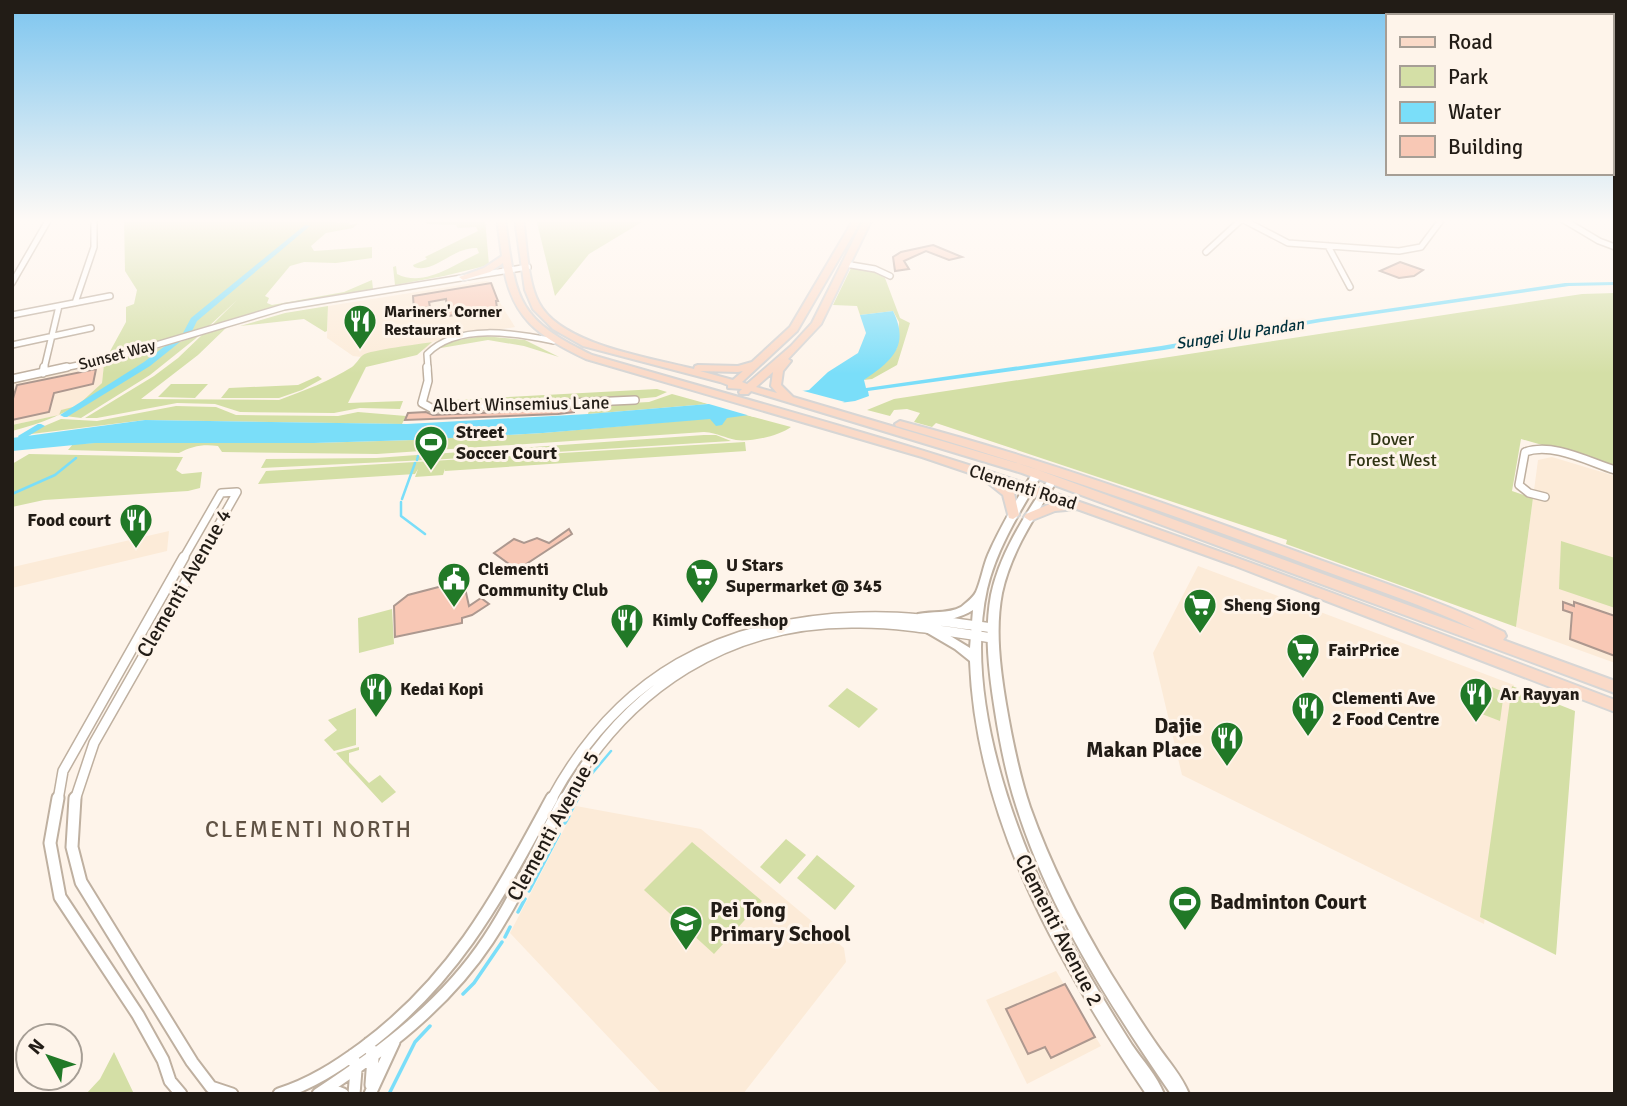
<svg xmlns="http://www.w3.org/2000/svg" width="1627" height="1106" font-family="Signika,sans-serif">
<style>
.built{fill:#fcebd8}
.green{fill:#d4dfa6}
.water{fill:#7adef9}
.pier{fill:#fef4ea}
.lines{fill:none;stroke-linecap:round;stroke-linejoin:round}
.stream-far1{stroke:#7adef9;stroke-width:2.5}
.stream{stroke:#7adef9;stroke-width:3.5}
.canal{fill:#7adef9;fill-rule:evenodd}
.building{fill:#f8c8b5;stroke:#ad988f;stroke-width:2}
.street-far3-casing{stroke:#bfb0a0;stroke-width:8}
.street-far2-casing{stroke:#bfb0a0;stroke-width:10}
.street-far1-casing{stroke:#bfb0a0;stroke-width:12}
.street-casing{stroke:#bfb0a0;stroke-width:15}
.secondary-casing{stroke:#bfb0a0;stroke-width:4}
.primary-casing{stroke:#d7d6d5;stroke-width:4}
.street-far3{stroke:#fff;stroke-width:5}
.street-far2{stroke:#fff;stroke-width:7}
.street-far1{stroke:#fff;stroke-width:9}
.street{stroke:#fff;stroke-width:11}
.secondary{fill:#fff;fill-rule:evenodd}
.primary{fill:#fadac8;fill-rule:evenodd}
.labels{text-anchor:middle;dominant-baseline:central;stroke-width:6;stroke-linejoin:round;paint-order:stroke}
.far-poi-label{font-size:16px;font-weight:bold;fill:#221c16;stroke:#fef4ea;text-anchor:start}
.far-water-label{font-size:16px;font-style:italic;fill:#00313c;stroke:#fef4ea}
.far-street-label{font-size:16px;fill:#221c16;stroke:#fef4ea}
.street-label{font-size:18px;fill:#221c16;stroke:#fef4ea}
.poi-label{font-size:18px;font-weight:bold;fill:#221c16;stroke:#fef4ea;text-anchor:start}
.park-label{font-size:18px;fill:#2f3413;stroke:#fef4ea}
.near-street-label{font-size:21px;fill:#221c16;stroke:#fef4ea}
.near-poi-label{font-size:21px;font-weight:bold;fill:#221c16;stroke:#fef4ea;text-anchor:start}
.near-neighbourhood-label{font-size:23px;letter-spacing:2px;fill:#605244;stroke:#fef4ea}
</style>
<rect width="100%" height="100%" fill="#fef4ea"/>
<!-- built -->
<path class="built" d="M 486,281 L 493,283 L 497,298 L 515,327 L 443,339 L 433,342 L 425,350 L 370,358 L 353,356 L 327,338 L 328,306 Z
M 104,364 L 102,383 L 77,407 L 61,410 L 60,415 L 12,425 L 15,383 Z
M 1552,457 L 1615,476 L 1615,663 L 1516,627 L 1538,460 Z
M 169,531 L 167,551 L 12,588 L 13,567 Z
M 1198,566 L 1514,685 L 1484,924 L 1182,775 L 1153,653 Z
M 576,806 L 701,829 L 844,948 L 846,962 L 743,1094 L 662,1094 L 510,933 Z
M 1056,971 L 1101,1046 L 1027,1084 L 986,1000 Z"/>
<!-- green -->
<path class="green" d="M 124,219 L 341,219 L 337,223 L 349,222 L 350,225 L 358,223 L 353,228 L 326,233 L 311,246 L 314,251 L 372,247 L 372,258 L 336,263 L 304,262 L 290,266 L 265,296 L 269,298 L 267,303 L 272,305 L 344,292 L 372,280 L 373,289 L 280,305 L 211,326 L 237,300 L 208,327 L 108,355 L 126,322 L 126,307 L 134,304 L 137,290 L 125,271 Z
M 485,219 L 489,265 L 444,276 L 395,285 L 393,267 L 396,266 L 397,274 C 425,288 456,263 479,253 L 477,248 C 452,247 435,274 414,267 L 413,265 L 427,259 L 425,257 L 478,231 L 476,227 L 458,228 L 456,225 L 427,224 L 426,220 Z
M 536,219 L 647,219 L 589,254 L 555,296 Z
M 851,268 L 871,270 L 885,278 L 900,318 L 910,323 L 897,365 L 872,379 L 864,380 L 897,348 L 899,322 L 893,311 L 860,315 L 857,306 L 833,305 Z
M 1615,293 L 1615,466 L 1521,439 L 1512,491 L 1533,498 L 1516,627 L 1286,544 L 1287,540 L 936,423 L 932,427 L 914,422 L 920,413 L 907,409 L 894,410 L 890,416 L 867,410 L 894,399 L 1582,294 Z
M 328,306 L 327,331 L 325,332 L 304,319 L 240,326 L 285,313 Z
M 227,327 L 198,355 L 141,399 L 279,400 C 303,391 330,381 352,367 C 357,363 359,358 363,355 C 370,350 420,344 432,342 L 417,355 L 366,367 L 348,403 L 403,401 L 400,409 L 360,408 L 334,413 L 240,412 L 215,404 L 177,403 L 97,418 L 85,418 L 154,376 L 178,358 L 204,333 Z
M 200,335 L 150,375 L 81,418 L 65,416 L 148,364 L 174,344 Z
M 484,336 L 525,340 L 559,357 L 524,346 L 488,340 L 435,349 L 445,342 Z
M 170,345 C 122,381 71,417 12,431 L 12,425 L 59,415 L 61,410 L 77,406 L 102,383 L 104,364 Z
M 318,376 L 322,379 L 302,390 L 279,398 L 221,398 L 229,388 L 298,385 Z
M 171,384 L 208,384 L 195,398 L 158,397 Z
M 657,389 L 667,392 L 656,397 L 635,399 L 435,407 L 436,401 Z
M 672,394 L 708,404 L 588,414 L 591,405 L 649,402 Z
M 176,406 L 216,407 L 236,415 L 338,416 L 358,412 L 406,416 L 402,424 L 145,420 L 23,435 L 61,419 L 97,421 Z
M 746,415 L 791,427 C 779,436 751,442 736,440 C 724,438 719,433 704,432 L 377,454 L 222,452 L 218,446 C 203,444 192,446 179,453 L 68,450 L 73,444 L 95,443 L 314,443 L 414,440 L 543,433 Z
M 704,435 L 716,435 L 731,441 L 430,460 L 433,454 Z
M 745,442 L 746,451 L 445,471 L 445,469 L 443,475 L 415,477 L 418,469 L 415,474 L 258,484 L 266,471 Z
M 29,454 L 183,457 L 176,470 L 182,474 L 202,472 L 200,488 L 188,491 L 44,500 L 12,507 L 12,464 Z
M 430,454 L 427,460 L 261,468 L 266,459 L 376,458 Z
M 1561,541 L 1615,558 L 1615,608 L 1559,589 Z
M 392,609 L 394,644 L 359,653 L 358,618 Z
M 1479,682 L 1504,692 L 1500,721 L 1474,711 Z
M 1512,686 L 1575,711 L 1556,955 L 1480,917 Z
M 847,688 L 878,709 L 859,728 L 828,706 Z
M 356,708 L 356,745 L 334,751 L 324,740 L 337,730 L 328,720 Z
M 359,747 L 359,750 L 349,753 L 349,762 L 369,783 L 380,775 L 396,792 L 382,803 L 336,753 Z
M 786,839 L 806,855 L 780,884 L 760,867 Z
M 692,842 L 762,901 L 714,954 L 644,890 Z
M 817,855 L 855,886 L 835,910 L 797,878 Z
M 114,1052 L 134,1094 L 86,1094 L 100,1079 Z"/>
<!-- water -->
<path class="water" d="M 1615,282 L 1615,285 L 1569,286 L 1321,322 L 1164,350 L 868,391 L 869,396 L 855,401 L 727,418 L 722,425 L 716,426 L 710,419 L 543,433 L 414,440 L 314,443 L 95,443 L 12,451 L 12,438 L 145,420 L 407,424 L 588,414 L 708,404 L 809,390 L 828,372 L 858,353 L 866,333 L 860,315 L 893,311 C 910,346 892,361 864,380 L 866,388 L 1161,346 L 1317,319 L 1565,283 Z"/>
<!-- pier -->
<path class="pier" d="M 796,389 L 845,402 L 832,407 L 754,417 L 702,402 Z"/>
<g class="lines">
<!-- stream-far1 -->
<path class="stream-far1" d="M 417,460 L 418,456
M 12,494 L 55,475 L 76,458
M 402,499 L 415,463
M 401,502 L 401,516 L 425,534
M 577,800 L 590,776 L 611,751"/>
<!-- stream -->
<path class="stream" d="M 571,811 L 578,798
M 565,823 L 569,816
M 529,891 L 559,834
M 518,912 L 525,899
M 505,937 L 510,927
M 463,994 L 474,983 L 502,942
M 389,1094 L 415,1042 L 430,1026"/>
<!-- canal -->
<path class="canal" d="M 305,225 L 310,226 L 197,321 L 190,335 L 184,335 L 183,333 L 191,318 Z
M 173,340 L 176,340 L 180,342 L 150,366 L 67,417 L 64,417 L 60,415 L 144,362 Z
M 38,424 L 41,424 L 45,426 L 25,438 L 19,438 L 18,436 Z"/>
</g>
<!-- building -->
<path class="building" d="M 933,245 L 962,257 L 949,260 L 926,251 L 904,261 L 909,269 L 895,271 L 893,257 L 901,252 Z
M 1400,262 L 1423,270 L 1414,276 L 1399,278 L 1380,271 Z
M 491,283 L 498,301 L 496,301 L 497,308 L 448,316 L 446,299 L 429,302 L 430,307 L 414,310 L 413,296 Z
M 96,369 L 93,384 L 54,393 L 49,412 L 12,420 L 12,402 L 17,385 Z
M 574,409 L 574,412 L 558,414 L 405,420 L 408,413 L 426,412 L 433,415 Z
M 569,529 L 572,534 L 517,570 L 494,553 L 514,539 L 524,543 L 537,538 L 549,543 Z
M 450,584 L 451,592 L 465,588 L 469,606 L 481,598 L 489,604 L 472,615 L 462,618 L 462,623 L 395,637 L 394,606 L 408,595 Z
M 1563,602 L 1574,606 L 1574,602 L 1615,616 L 1615,656 L 1570,639 L 1572,613 L 1563,610 Z
M 1065,984 L 1095,1037 L 1051,1058 L 1045,1047 L 1028,1054 L 1006,1009 Z"/>
<g class="lines">
<defs>
<path id="street-far3" d="M 1242,219 L 1288,243 L 1399,251 L 1421,247 L 1442,219
M 1562,219 L 1599,241 L 1615,247
M 1328,246 L 1350,287
M 1206,252 L 1242,219
M 845,264 L 875,269 L 890,276
M 12,283 L 49,219
M 75,303 L 94,247 L 94,219
M 12,315 L 110,296
M 12,345 L 91,328
M 44,369 L 59,306
M 59,369 L 112,358 L 284,307 L 528,267
M 428,369 L 427,354 C 457,323 516,333 554,341"/>
<path id="street-far2" d="M 427,367 L 428,381 L 422,403 L 433,409 L 635,400
M 43,373 L 44,367
M 12,379 L 67,367
M 1545,497 L 1529,493 L 1519,485 L 1525,452 C 1553,442 1589,462 1615,470
M 183,559 L 221,493 L 237,492 L 199,559"/>
<path id="street-far1" d="M 58,800 L 63,771 L 184,557
M 75,800 L 94,743 L 200,557
M 551,800 C 618,676 721,621 860,617 C 904,615 949,622 993,628
M 564,800 C 625,688 730,620 860,623 C 905,623 949,632 993,638"/>
<path id="street" d="M 58,798 L 50,843 L 60,897 L 138,1015 L 163,1060 L 170,1081 L 181,1094
M 75,798 L 72,847 L 81,882 L 192,1062 L 211,1087 L 232,1094
M 369,1043 L 373,1058 L 371,1085
M 353,1055 L 356,1070 L 354,1094
M 328,1088 L 343,1094
M 279,1094 C 311,1084 337,1067 363,1048 C 456,979 498,897 552,798
M 318,1094 C 382,1052 445,1005 488,940 C 518,895 539,845 565,798
M 370,1094 L 394,1042"/>
<path id="secondary" d="M 1037,471 L 1042,474 C 1021,510 997,547 987,589 C 961,706 1025,868 1085,968 C 1100,994 1116,1020 1132,1045 C 1143,1061 1157,1076 1164,1094 L 1146,1094 C 1060,966 976,820 970,661 L 955,649 L 926,632 L 924,629 L 926,626 L 934,626 L 970,648 L 973,610 C 957,620 936,623 918,620 L 916,617 L 918,614 C 932,611 948,614 961,607 C 966,603 973,598 976,592 C 981,581 983,567 988,555 C 1000,527 1016,501 1032,474 Z
M 1053,476 L 1058,479 C 1036,515 1011,551 1002,593 C 995,629 1000,668 1006,704 C 1012,739 1019,774 1030,807 C 1051,866 1079,921 1111,974 C 1126,998 1141,1022 1157,1045 C 1168,1061 1182,1076 1189,1094 L 1171,1094 C 1109,1004 1049,910 1016,805 C 1006,774 1000,743 995,711 C 989,673 984,633 991,595 C 1000,552 1026,514 1050,477 Z"/>
<path id="primary" d="M 497,219 L 505,219 C 516,299 515,318 592,355 C 750,401 910,443 1065,497 C 1250,560 1432,631 1615,700 L 1615,712 L 1233,565 L 1077,509 L 1055,511 L 1030,521 L 1024,517 L 1026,514 L 1050,504 L 1060,503 L 1056,502 L 1005,485 L 1014,493 L 1019,515 L 1013,519 L 1009,518 L 1003,495 L 988,483 L 987,479 L 922,457 L 586,359 C 538,336 511,318 503,263 L 490,272 L 463,280 L 459,277 L 484,268 L 502,256 Z
M 515,219 L 523,219 C 527,244 527,281 539,303 C 561,345 652,358 694,369 L 695,366 L 698,365 L 738,366 L 752,362 L 790,327 L 854,219 L 862,219 L 797,331 L 742,382 L 747,384 L 791,346 L 812,323 L 864,219 L 872,219 L 821,324 L 788,359 L 791,361 L 783,371 L 781,385 L 793,397 L 1030,467 L 1476,630 C 1420,603 1361,585 1303,563 C 1169,513 1034,466 896,426 L 895,424 L 900,421 C 1034,456 1165,503 1295,551 C 1365,577 1437,599 1504,632 L 1506,636 L 1503,640 L 1615,681 L 1615,693 L 1022,473 L 751,391 L 748,394 L 740,394 L 739,392 L 742,389 L 728,388 L 728,385 L 720,382 L 583,346 L 553,329 L 533,309 L 525,290 ZM 700,371 L 738,372 L 743,371 L 733,380 ZM 773,372 L 771,386 L 777,393 L 756,387 Z"/>
</defs>
<!-- street-far3 casing -->
<use href="#street-far3" class="street-far3-casing"/>
<!-- street-far2 casing -->
<use href="#street-far2" class="street-far2-casing"/>
<!-- street-far1 casing -->
<use href="#street-far1" class="street-far1-casing"/>
<!-- street casing -->
<use href="#street" class="street-casing"/>
<!-- secondary casing -->
<use href="#secondary" class="secondary-casing"/>
<!-- primary casing -->
<use href="#primary" class="primary-casing"/>
<!-- street-far3 -->
<use href="#street-far3" class="street-far3"/>
<!-- street-far2 -->
<use href="#street-far2" class="street-far2"/>
<!-- street-far1 -->
<use href="#street-far1" class="street-far1"/>
<!-- street -->
<use href="#street" class="street"/>
<!-- secondary -->
<use href="#secondary" class="secondary"/>
<!-- primary -->
<use href="#primary" class="primary"/>
</g>
<!-- sky -->
<linearGradient id="sky" x2="0" y2="1"><stop stop-color="#7cc5ef"/><stop offset="0.59" stop-color="#fffaf6"/><stop offset="1" stop-color="#fffaf6" stop-opacity="0"/></linearGradient>
<rect width="1627" height="374" fill="url(#sky)"/>
<!-- icons -->
<defs>
<symbol id="restaurant-pin" viewBox="-11 -11 22 30"><path d="M0 17L-7.5 6A9.5 9.5 0 1 1 7.5 6Z" fill="#217927" stroke="#fef4ea"/><path d="M-5-6h1v4h1v-4h1v4h1v-4h1v5L-1.5 .5V6h-2V.5L-5-1ZM5-6V6H3V1.5H1.5Q1.5-4 5-6Z" fill="#fff"/></symbol>
<symbol id="stadium-pin" viewBox="-11 -11 22 30"><path d="M0 17L-7.5 6A9.5 9.5 0 1 1 7.5 6Z" fill="#217927" stroke="#fef4ea"/><path d="M0-5a6.5 5 0 1 0 0 10a6.5 5 0 1 0 0-10ZM-3.5-1.8h7v3.6h-7Z" fill="#fff"/></symbol>
<symbol id="supermarket-pin" viewBox="-11 -11 22 30"><path d="M0 17L-7.5 6A9.5 9.5 0 1 1 7.5 6Z" fill="#217927" stroke="#fef4ea"/><path d="M-6-5.5h2.5l.6 2H6L4.5 2H-2.5L-4.4-4H-6ZM-1.5 3.2a1.3 1.3 0 1 0 .1 0ZM3 3.2a1.3 1.3 0 1 0 .1 0Z" fill="#fff"/></symbol>
<symbol id="civic-pin" viewBox="-11 -11 22 30"><path d="M0 17L-7.5 6A9.5 9.5 0 1 1 7.5 6Z" fill="#217927" stroke="#fef4ea"/><path d="M-.6-6.5H3V-4.5H.6V-3L4-1V1h2V6H-6V1h2V-1L-.6-3ZM-1.2 2.5V6h2.4V2.5Z" fill="#fff"/></symbol>
<symbol id="school-pin" viewBox="-11 -11 22 30"><path d="M0 17L-7.5 6A9.5 9.5 0 1 1 7.5 6Z" fill="#217927" stroke="#fef4ea"/><path d="M0-5L7-2L0 1L-7-2ZM-4 1L0 2.5L4 1V4Q0 6-4 4Z" fill="#fff"/></symbol>
</defs>
<g fill-rule="evenodd">
<use href="#restaurant-pin" x="341" y="302" width="38" height="52"/>
<use href="#stadium-pin" x="412" y="423" width="38" height="52"/>
<use href="#restaurant-pin" x="117" y="501" width="38" height="52"/>
<use href="#supermarket-pin" x="683" y="556" width="38" height="52"/>
<use href="#civic-pin" x="435" y="560" width="38" height="52"/>
<use href="#supermarket-pin" x="1181" y="586" width="38" height="52"/>
<use href="#restaurant-pin" x="608" y="601" width="38" height="52"/>
<use href="#supermarket-pin" x="1284" y="631" width="38" height="52"/>
<use href="#restaurant-pin" x="357" y="670" width="38" height="52"/>
<use href="#restaurant-pin" x="1457" y="675" width="38" height="52"/>
<use href="#restaurant-pin" x="1289" y="689" width="38" height="52"/>
<use href="#restaurant-pin" x="1208" y="719" width="38" height="52"/>
<use href="#stadium-pin" x="1166" y="883" width="38" height="52"/>
<use href="#school-pin" x="667" y="903" width="38" height="52"/>
</g>
<g class="labels">
<!-- far-poi labels -->
<g class="far-poi-label">
<text x="384" y="312">Mariners' Corner<tspan x="384" dy="18">Restaurant</tspan></text>
</g>
<!-- far-water labels -->
<g class="far-water-label">
<text transform="translate(1240 334) rotate(-9)">Sungei Ulu Pandan</text>
</g>
<!-- far-street labels -->
<g class="far-street-label">
<text transform="translate(117 355) rotate(-15)">Sunset Way</text>
</g>
<!-- street labels -->
<g class="street-label">
<text transform="translate(521 404) rotate(-1)">Albert Winsemius Lane</text>
<text transform="translate(1023 487) rotate(18)">Clementi Road</text>
</g>
<!-- poi labels -->
<g class="poi-label">
<text x="456" y="432">Street<tspan x="456" dy="21">Soccer Court</tspan></text>
<text x="111" y="520" text-anchor="end">Food court</text>
<text x="726" y="565">U Stars<tspan x="726" dy="21">Supermarket @ 345</tspan></text>
<text x="478" y="569">Clementi<tspan x="478" dy="21">Community Club</tspan></text>
<text x="1224" y="605">Sheng Siong</text>
<text x="652" y="620">Kimly Coffeeshop</text>
<text x="1328" y="650">FairPrice</text>
<text x="400" y="689">Kedai Kopi</text>
<text x="1500" y="694">Ar Rayyan</text>
<text x="1332" y="698">Clementi Ave<tspan x="1332" dy="21">2 Food Centre</tspan></text>
</g>
<!-- park labels -->
<g class="park-label">
<text x="1392" y="439">Dover<tspan x="1392" dy="21">Forest West</tspan></text>
</g>
<!-- near-street labels -->
<g class="near-street-label">
<text transform="translate(184 583) rotate(-60)">Clementi Avenue 4</text>
<text transform="translate(553 826) rotate(-61)">Clementi Avenue 5</text>
<text transform="translate(1059 930) rotate(63)">Clementi Avenue 2</text>
</g>
<!-- near-poi labels -->
<g class="near-poi-label">
<text x="1202" y="726" text-anchor="end">Dajie<tspan x="1202" dy="24">Makan Place</tspan></text>
<text x="1210" y="902">Badminton Court</text>
<text x="710" y="910">Pei Tong<tspan x="710" dy="24">Primary School</tspan></text>
</g>
<!-- near-neighbourhood labels -->
<g class="near-neighbourhood-label">
<text x="309" y="829">CLEMENTI NORTH</text>
</g>
</g>
<!-- border -->
<rect width="1627" height="1106" fill="none" stroke="#221c16" stroke-width="28"/>
<!-- legend -->
<rect x="1386" y="14" width="228" height="161" fill="#fef4ea" stroke="#a69e95" stroke-width="2"/>
<rect x="1400" y="37" width="35" height="10" fill="#fadac8" stroke="#a69e95" stroke-width="2"/>
<text x="1448" y="49" font-size="21" fill="#221c16">Road</text>
<rect x="1400" y="66" width="35" height="21" fill="#d4dfa6" stroke="#a69e95" stroke-width="2"/>
<text x="1448" y="84" font-size="21" fill="#221c16">Park</text>
<rect x="1400" y="102" width="35" height="21" fill="#7adef9" stroke="#a69e95" stroke-width="2"/>
<text x="1448" y="119" font-size="21" fill="#221c16">Water</text>
<rect x="1400" y="136" width="35" height="21" fill="#f8c8b5" stroke="#a69e95" stroke-width="2"/>
<text x="1448" y="154" font-size="21" fill="#221c16">Building</text>
<!-- north arrow -->
<g transform="translate(49 1057) rotate(310)"><circle r="33" fill="#fef4ea" stroke="#a69e95" stroke-width="2"/>
<path d="M0-5L12 26L0 18L-12 26Z" fill="#217927"/>
<text y="-10" font-size="19" font-weight="bold" text-anchor="middle" fill="#221c16">N</text>
</g>
</svg>
